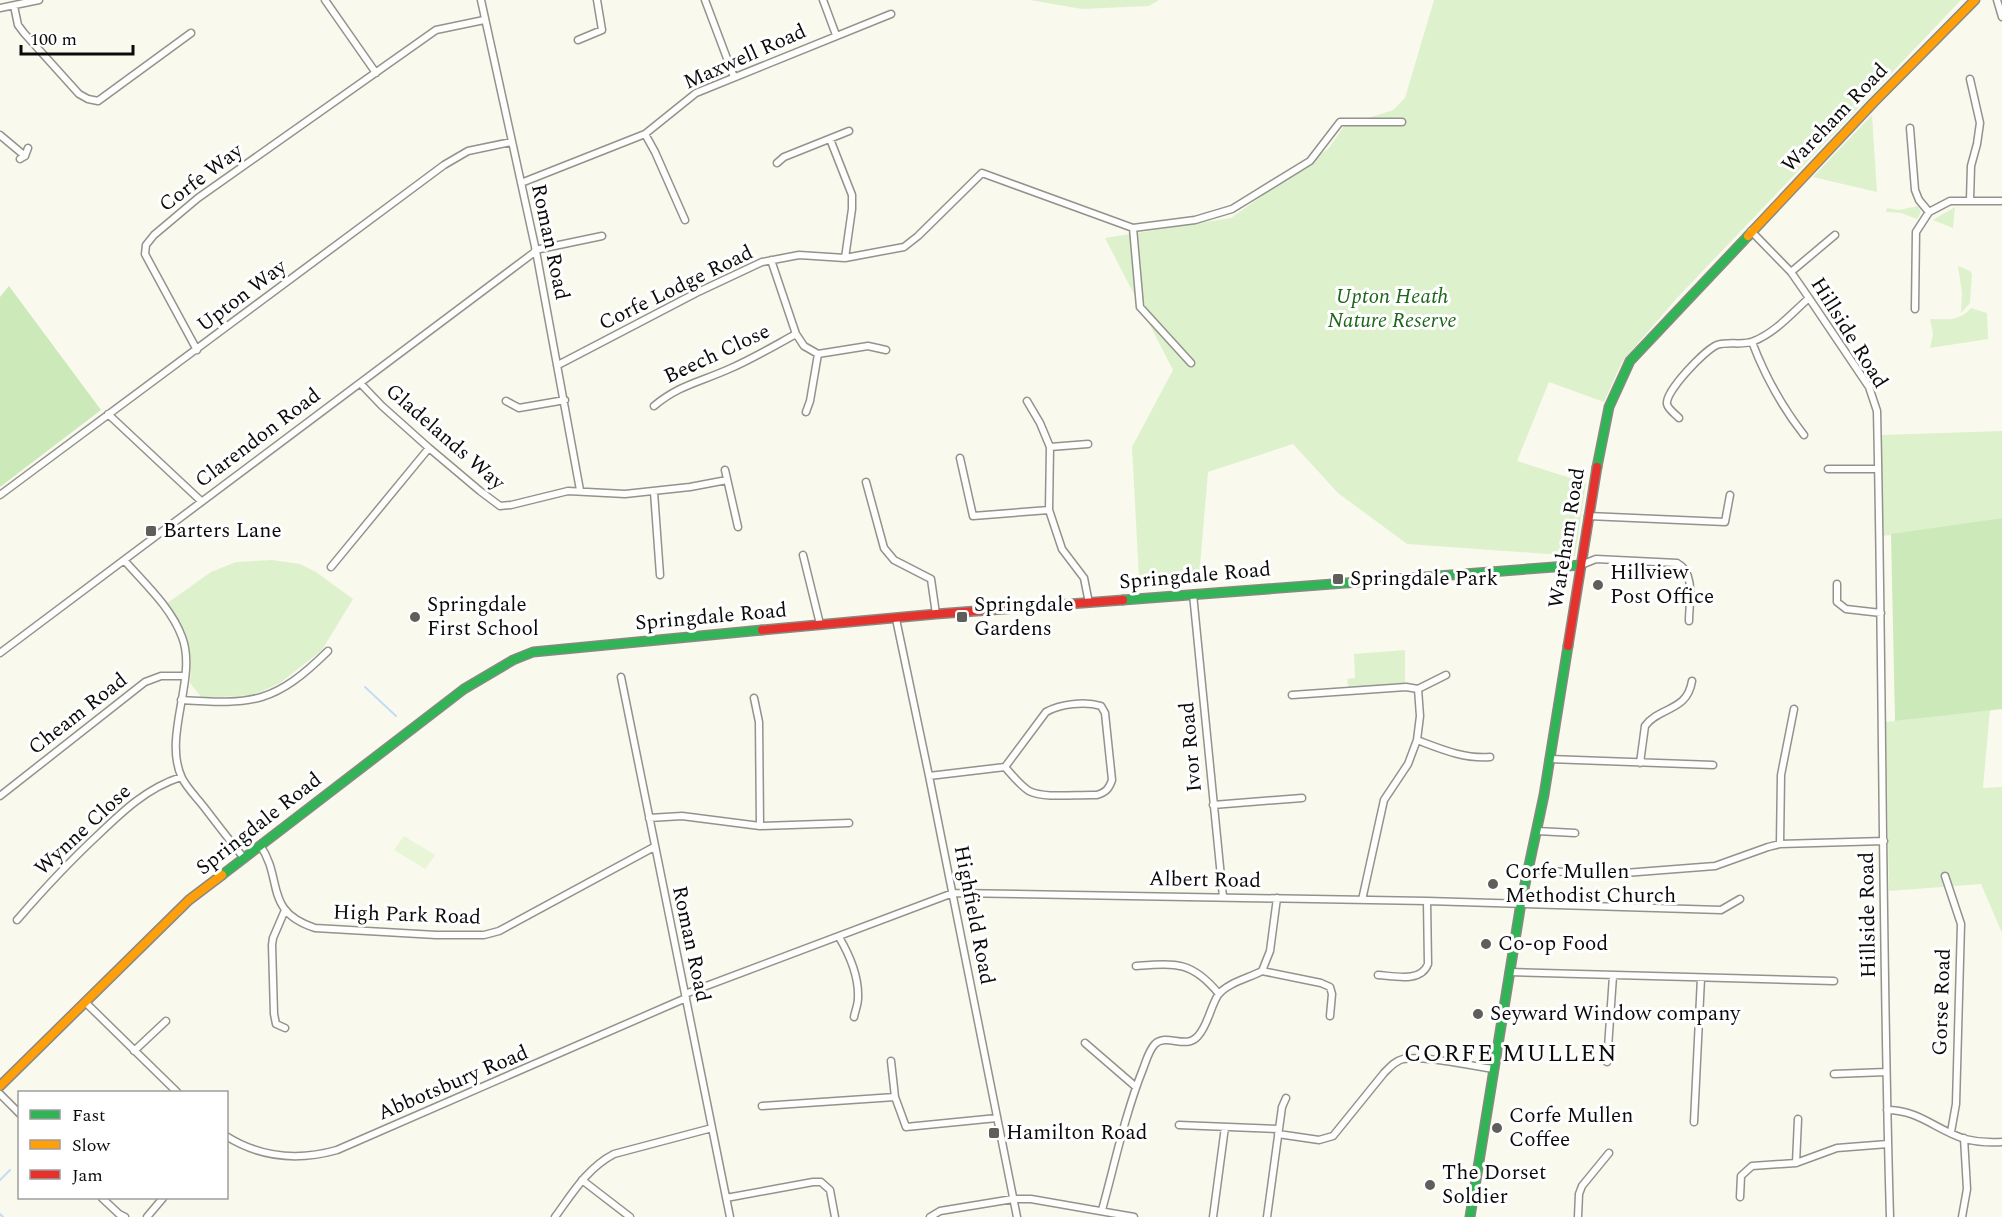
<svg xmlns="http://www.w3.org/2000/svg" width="2002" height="1217" font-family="Spectral,serif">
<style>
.green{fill:#ddf1cd}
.forest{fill:#cce9ba}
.pitch{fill:#e9f5d7}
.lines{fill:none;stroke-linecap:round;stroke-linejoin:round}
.stream{stroke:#c3dcf6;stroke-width:2}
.street-casing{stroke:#93928d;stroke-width:9}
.fast-casing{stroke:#898984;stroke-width:11}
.slow-casing{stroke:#898984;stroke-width:11}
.jam-casing{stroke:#898984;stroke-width:11}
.street{stroke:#fefefc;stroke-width:6}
.fast{stroke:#30b455;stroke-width:8}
.slow{stroke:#ff9f0a;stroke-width:8}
.jam{stroke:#e5322d;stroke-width:8}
.poi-dot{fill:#5f5e5a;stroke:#fff;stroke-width:2}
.labels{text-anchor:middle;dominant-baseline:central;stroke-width:6;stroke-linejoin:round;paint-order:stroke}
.street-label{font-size:21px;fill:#0b0b0b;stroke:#fff}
.park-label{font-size:21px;font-style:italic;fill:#1d6519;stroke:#fff}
.poi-label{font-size:21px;fill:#0b0b0b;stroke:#fff;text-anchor:start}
.quarter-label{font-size:24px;letter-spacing:1.5px;fill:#0b0b0b;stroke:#fff}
</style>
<rect width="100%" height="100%" fill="#faf9ee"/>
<!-- green -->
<path class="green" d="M 1030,0 L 1159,0 L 1149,6 L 1082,9 Z
M 1434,0 L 1961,0 L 1676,299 L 1622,362 L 1604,402 L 1549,382 L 1517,461 L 1586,483 L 1575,556 L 1407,544 L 1338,493 L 1293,444 L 1208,472 L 1199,578 L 1139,578 L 1132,447 L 1173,370 L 1105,238 L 1231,218 L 1329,148 L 1344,126 L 1393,110 L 1405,98 Z
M 1872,115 L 1877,192 L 1813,177 Z
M 1918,206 L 1921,212 L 1917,219 L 1901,213 L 1886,212 L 1887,208 L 1899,210 Z
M 1955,207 L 1953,228 L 1933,220 Z
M 1958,266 L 1970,271 L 1972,274 L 1970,303 L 1961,313 L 1962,293 Z
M 1971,308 L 1987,313 L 1988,339 L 1930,348 L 1933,334 L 1930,319 C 1947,319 1959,322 1971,308 Z
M 2002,431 L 2002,518 L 1883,536 L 1881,435 Z
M 272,560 L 300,564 L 316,572 L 353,599 L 322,650 L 280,683 L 254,695 L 202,698 L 190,683 C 193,650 189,629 166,604 L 211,572 L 236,562 Z
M 1405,650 L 1405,685 L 1349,690 L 1347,679 L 1355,678 L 1354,654 Z
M 1990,710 L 1983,788 L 2002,787 L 2002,933 L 1981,884 L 1889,891 L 1886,722 Z"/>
<!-- forest -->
<path class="forest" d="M 9,286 L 101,410 L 0,487 L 0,297 Z
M 2002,518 L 2002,709 L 1895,721 L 1891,534 Z"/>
<!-- pitch -->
<path class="pitch" d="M 404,836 L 435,855 L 425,869 L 394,850 Z"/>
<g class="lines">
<!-- stream -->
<path class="stream" d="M 365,687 L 396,716
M 0,1180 L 10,1170
M 0,1214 L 3,1217"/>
<defs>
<path id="street" d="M 325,0 L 376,73
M 481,0 L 536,251 L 580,490
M 705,0 L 734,77
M 823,0 L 836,35
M 1997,0 L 2002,17
M 14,6 L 18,25 L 24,33 L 79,94 L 88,99 L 98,101 L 191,33
M 0,8 L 39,0
M 578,40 L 602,30 L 597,0
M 1970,79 L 1980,123 L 1977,144 L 1971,166 L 1970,200
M 1910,128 L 1915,190 L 1919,200 L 1929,212
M 645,134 L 655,152 L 685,220
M 0,135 L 25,156
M 830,139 L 852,195 L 852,209 L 845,258
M 20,159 L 25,156 L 28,148
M 777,163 L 784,157 L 849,131
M 521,183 L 645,134 L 696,93 L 891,14
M 1133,228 L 1195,220 L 1232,209 L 1310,161 L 1340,122 L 1402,122
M 1751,231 L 1791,272 L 1809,298 L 1869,387 L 1877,411 C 1883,680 1882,948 1890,1217
M 535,250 L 602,236
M 771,260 L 796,334 L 804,346 L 818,354 L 868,346 L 886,350
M 1791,272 L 1835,235
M 1915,309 L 1916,232 L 1929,212 L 1950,201 L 2002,201
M 1752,342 C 1765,376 1782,407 1804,435
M 197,350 L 145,254 L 146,245 L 154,235 L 198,198 L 436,30 L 484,20
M 558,365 L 696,293 L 762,262 L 799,255 L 845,258 L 904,247 L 918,236 L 982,173 L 1133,228 L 1140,307 L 1191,363
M 360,383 L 382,406 L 429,448 L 480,491 L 500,506 L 511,505 L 568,491 L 625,494 L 690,487 L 727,480
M 506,401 L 519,408 L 565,400
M 1027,401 L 1040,423 L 1050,447
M 654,406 C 679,385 700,382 729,369 C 752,359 774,346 796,334
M 806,412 L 810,401 L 818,354
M 108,414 L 201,501
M 1679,418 C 1675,414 1668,409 1667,404 C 1665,391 1706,349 1717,345 C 1729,341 1743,346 1754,341 C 1776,332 1792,313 1809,298
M 1088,444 L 1050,447 L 1049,510 L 1062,549 L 1084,578 L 1089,603
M 960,458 L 973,516 L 1049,510
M 1828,469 L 1878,469
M 725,470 L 738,527
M 866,482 L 884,548 L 894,560 L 931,579 L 936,614
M 654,492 L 660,575
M 0,495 L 444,165 L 468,151 L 511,142
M 1588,516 L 1725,522 L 1730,495
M 803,555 L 820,624
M 124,560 C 144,583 171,607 182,637 C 198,678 162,736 182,778 C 187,788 197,798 204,807 C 217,824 230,841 244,858
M 1581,565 L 1596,559 L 1677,563 C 1696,573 1689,602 1689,621
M 331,567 L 429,448
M 1837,584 L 1837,602 L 1846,609 L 1881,613
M 1193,594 L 1223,897
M 896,619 L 929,776 L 1017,1217
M 0,653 L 536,251
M 621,677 L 730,1217
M 1292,695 L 1406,687 L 1418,689 L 1446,675
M 754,698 L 759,722 L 760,826
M 181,700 C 254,705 275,703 328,651
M 1417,740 L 1420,716 L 1418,689
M 1549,759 L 1713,765
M 1640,763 L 1645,726 C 1660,706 1687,712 1692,681
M 929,776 L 1005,767 C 1012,775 1020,785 1029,791 C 1044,799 1079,794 1097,795 C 1106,792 1109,789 1112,780 L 1105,713 L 1101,706 C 1085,701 1060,704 1046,712 L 1005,767
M 0,796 L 145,682 L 161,676 L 184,676
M 1213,805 L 1302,798
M 649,818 L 682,816 L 760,826 L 849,823
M 1537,831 L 1575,833
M 1780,844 L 1781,775 L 1794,709
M 260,845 C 284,880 263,911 315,928 L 436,935 L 484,935 L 499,931 L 654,847
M 1528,869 L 1599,875 L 1715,866 L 1768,847 L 1780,844 L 1884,841
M 1945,876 L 1961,924 L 1956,1104 L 1951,1132
M 1362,900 L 1384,800 L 1408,764 L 1417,740 C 1441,749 1464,759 1490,757
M 17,920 C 43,890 69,862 98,835 C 123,811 147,788 181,777
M 839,937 C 849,954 859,977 858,998 C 858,1005 855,1011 854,1017
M 1136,966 C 1176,963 1192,961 1219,994
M 1262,971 L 1321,983 L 1330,987 L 1332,994 L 1330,1016
M 1509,972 L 1834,981
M 1378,975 C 1394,976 1421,983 1428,964 L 1427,901
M 685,994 L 953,893 L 1427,901 L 1721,910 L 1740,899
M 85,1002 L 177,1092
M 285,1028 L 276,1024 L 274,1014 L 272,945 L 273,938 L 285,910
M 1085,1043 L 1136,1087
M 134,1051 L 166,1021
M 891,1061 L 895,1097
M 1607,1062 L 1613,976
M 1834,1074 L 1886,1072
M 0,1094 L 20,1114
M 762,1106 L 895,1097 L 906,1127 L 997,1118
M 1887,1110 C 1919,1110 1936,1130 1965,1139 C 1977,1142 1989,1143 2002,1142
M 1694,1122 L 1701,978
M 1179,1125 L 1279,1129
M 1278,1134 L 1319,1140 L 1333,1136 L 1384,1073 C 1390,1067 1395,1061 1403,1059 C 1423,1055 1472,1066 1494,1069
M 226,1136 C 261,1158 298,1161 337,1150 L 686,998
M 1796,1163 L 1798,1119
M 582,1180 L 630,1217
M 1740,1197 L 1741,1176 L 1752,1166 L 1796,1163 L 1837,1148 L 1888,1144
M 102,1198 L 119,1214 L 125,1217
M 726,1198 L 813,1182 L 821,1182 L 830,1190 L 835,1217
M 1102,1210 C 1115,1163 1125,1114 1143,1069 C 1146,1061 1149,1050 1155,1044 C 1167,1033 1186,1050 1198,1036 C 1208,1025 1210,1008 1218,995 C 1227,983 1249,978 1262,971 L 1270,951 L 1277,898
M 147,1217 L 163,1198
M 555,1217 C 572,1194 587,1168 614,1154 L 712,1128
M 930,1217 L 940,1211 L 1013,1199 L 1031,1199 L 1134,1217
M 1213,1217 L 1225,1127
M 1267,1217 L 1282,1107 L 1286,1098
M 1578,1217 L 1579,1194 L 1582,1186 L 1609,1153
M 1962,1217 L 1967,1189 L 1964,1138"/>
<path id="fast" d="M 1597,467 L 1609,407 L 1630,361 L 1748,236
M 1123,600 L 1581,565
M 222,875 L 464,689 L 513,660 L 533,652 L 762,630
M 1470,1217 L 1521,903 L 1544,795 L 1568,646"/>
<path id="slow" d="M 1748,236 L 1873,103 L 1975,0
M 0,1086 L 189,900 L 222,875"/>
<path id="jam" d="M 762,630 L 936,614 L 1123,600
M 1568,646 L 1597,467"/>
</defs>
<!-- street casing -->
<use href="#street" class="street-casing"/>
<!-- fast casing -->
<use href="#fast" class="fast-casing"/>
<!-- slow casing -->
<use href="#slow" class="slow-casing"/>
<!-- jam casing -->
<use href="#jam" class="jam-casing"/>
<!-- street -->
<use href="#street" class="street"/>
<!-- fast -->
<use href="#fast" class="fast"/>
<!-- slow -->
<use href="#slow" class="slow"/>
<!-- jam -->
<use href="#jam" class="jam"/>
</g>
<!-- markers -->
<g class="poi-dot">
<rect x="145" y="525" width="12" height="12" rx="3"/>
<rect x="1332" y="573" width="12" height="12" rx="3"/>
<circle cx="1598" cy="585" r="6"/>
<circle cx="415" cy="617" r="6"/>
<rect x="956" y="611" width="12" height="12" rx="3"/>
<circle cx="1493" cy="884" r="6"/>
<circle cx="1486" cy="944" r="6"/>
<circle cx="1478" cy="1014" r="6"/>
<circle cx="1497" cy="1128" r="6"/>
<rect x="988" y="1127" width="12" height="12" rx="3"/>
<circle cx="1430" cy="1185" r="6"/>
</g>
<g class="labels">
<!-- street labels -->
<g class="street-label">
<text transform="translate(745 57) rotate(-24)">Maxwell Road</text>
<text transform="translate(1835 118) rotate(-46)">Wareham Road</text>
<text transform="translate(201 178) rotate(-37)">Corfe Way</text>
<text transform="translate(550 242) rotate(78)">Roman Road</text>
<text transform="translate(676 288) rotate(-26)">Corfe Lodge Road</text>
<text transform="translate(242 296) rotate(-37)">Upton Way</text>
<text transform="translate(1849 333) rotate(58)">Hillside Road</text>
<text transform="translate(717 354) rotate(-25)">Beech Close</text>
<text transform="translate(445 437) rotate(41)">Gladelands Way</text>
<text transform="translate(258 438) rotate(-37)">Clarendon Road</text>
<text transform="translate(1567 538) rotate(-81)">Wareham Road</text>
<text transform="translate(1195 576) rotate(-5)">Springdale Road</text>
<text transform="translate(711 617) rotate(-5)">Springdale Road</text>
<text transform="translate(78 714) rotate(-38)">Cheam Road</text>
<text transform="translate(1191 747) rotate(-95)">Ivor Road</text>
<text transform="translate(259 824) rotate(-38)">Springdale Road</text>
<text transform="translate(83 830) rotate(-43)">Wynne Close</text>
<text transform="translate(1205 880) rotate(1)">Albert Road</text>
<text transform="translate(407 915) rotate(2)">High Park Road</text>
<text transform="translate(974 915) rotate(79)">Highfield Road</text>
<text transform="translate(1868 915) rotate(-91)">Hillside Road</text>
<text transform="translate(691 944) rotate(78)">Roman Road</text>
<text transform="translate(1942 1002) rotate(-88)">Gorse Road</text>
<text transform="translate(453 1083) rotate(-23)">Abbotsbury Road</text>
</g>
<!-- park labels -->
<g class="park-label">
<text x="1392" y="297">Upton Heath<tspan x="1392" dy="24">Nature Reserve</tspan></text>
</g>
<!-- poi labels -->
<g class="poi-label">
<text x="163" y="531">Barters Lane</text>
<text x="1610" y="573">Hillview<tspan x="1610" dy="24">Post Office</tspan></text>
<text x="1350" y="579">Springdale Park</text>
<text x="427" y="605">Springdale<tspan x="427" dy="24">First School</tspan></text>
<text x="974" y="605">Springdale<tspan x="974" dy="24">Gardens</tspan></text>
<text x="1505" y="872">Corfe Mullen<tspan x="1505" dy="24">Methodist Church</tspan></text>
<text x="1498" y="944">Co-op Food</text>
<text x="1490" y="1014">Seyward Window company</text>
<text x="1509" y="1116">Corfe Mullen<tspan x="1509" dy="24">Coffee</tspan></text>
<text x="1006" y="1133">Hamilton Road</text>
<text x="1442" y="1173">The Dorset<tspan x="1442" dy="24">Soldier</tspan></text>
</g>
<!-- quarter labels -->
<g class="quarter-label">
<text x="1511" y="1054">CORFE MULLEN</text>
</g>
</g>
<!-- legend -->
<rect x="18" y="1091" width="210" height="108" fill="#ffffff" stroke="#9d9d9d" stroke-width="1.5"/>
<rect x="30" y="1110" width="30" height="9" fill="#30b455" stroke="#9d9d9d" stroke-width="1.5"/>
<text x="72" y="1121" font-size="18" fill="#0b0b0b">Fast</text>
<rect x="30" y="1140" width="30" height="9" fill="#ff9f0a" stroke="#9d9d9d" stroke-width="1.5"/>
<text x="72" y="1151" font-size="18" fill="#0b0b0b">Slow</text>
<rect x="30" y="1170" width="30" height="9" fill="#e5322d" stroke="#9d9d9d" stroke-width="1.5"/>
<text x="72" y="1181" font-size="18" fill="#0b0b0b">Jam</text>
<!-- scale -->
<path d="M21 45v9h112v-9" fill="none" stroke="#0b0b0b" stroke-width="3"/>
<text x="30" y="45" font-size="18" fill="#0b0b0b" stroke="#ffffff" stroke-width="4.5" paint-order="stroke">100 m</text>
</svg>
